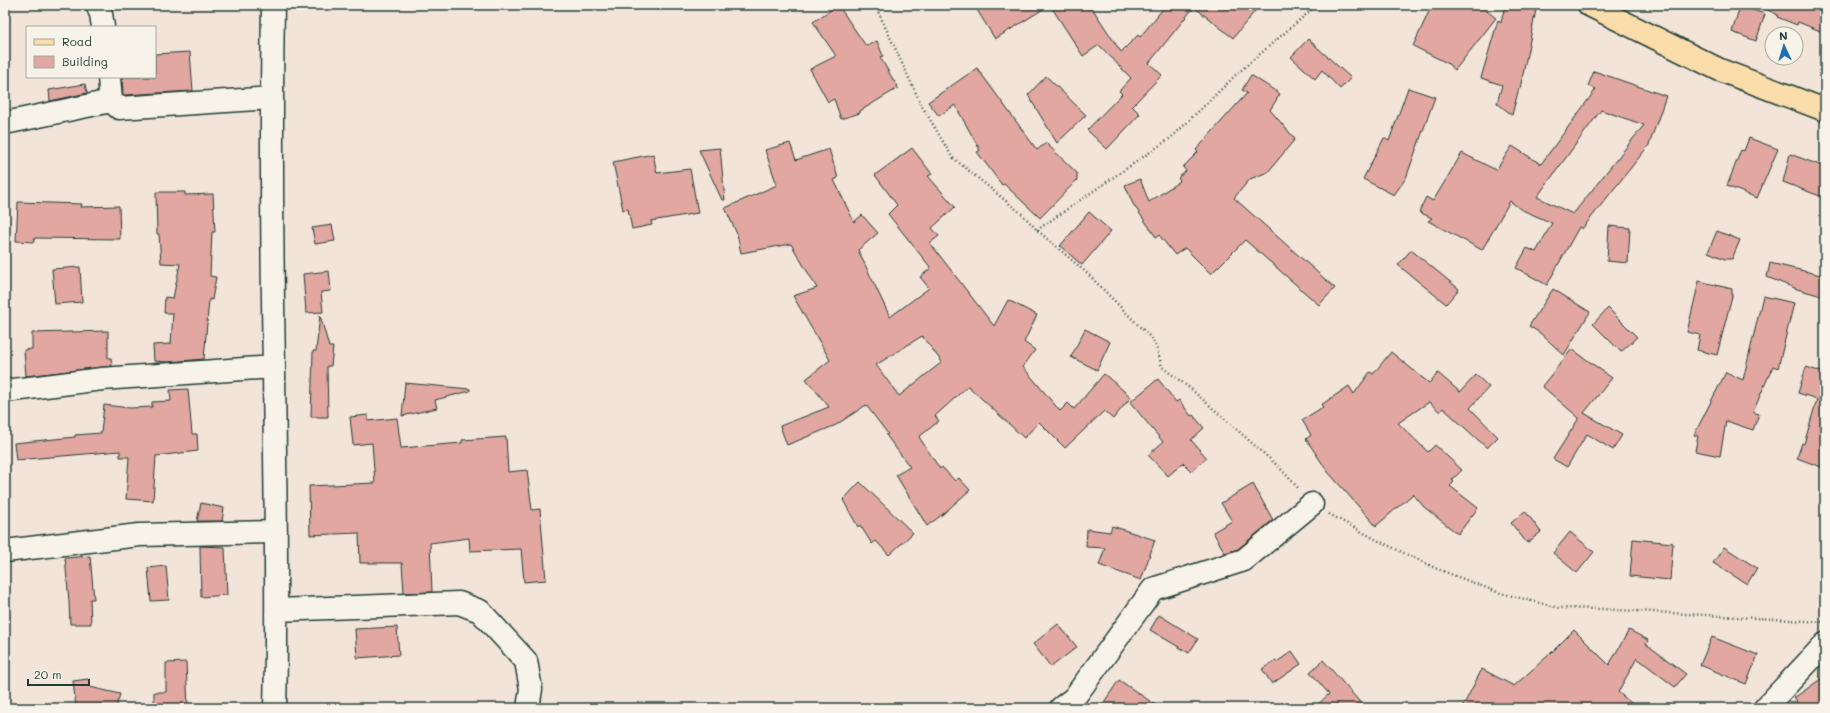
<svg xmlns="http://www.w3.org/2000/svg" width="1830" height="713" font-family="Mali,sans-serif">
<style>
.building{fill:#e2a7a1;stroke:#1f3d34;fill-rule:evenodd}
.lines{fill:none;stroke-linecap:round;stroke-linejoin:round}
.minor-casing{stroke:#1f3d34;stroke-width:25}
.major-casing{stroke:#1f3d34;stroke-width:25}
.path{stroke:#1f3d34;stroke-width:2.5;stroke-dasharray:1 3;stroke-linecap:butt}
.minor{stroke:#f7f3e8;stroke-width:22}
.major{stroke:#fbddab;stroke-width:22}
</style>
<rect width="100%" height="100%" fill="#f3e4da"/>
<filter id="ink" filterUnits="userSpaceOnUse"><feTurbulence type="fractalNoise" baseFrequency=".025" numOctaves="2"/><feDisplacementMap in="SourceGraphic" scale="8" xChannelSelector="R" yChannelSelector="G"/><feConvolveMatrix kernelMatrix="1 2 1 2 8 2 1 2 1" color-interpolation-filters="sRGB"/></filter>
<g filter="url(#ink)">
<!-- building -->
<path class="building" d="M 838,5 L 866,46 L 877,41 L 883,56 L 880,57 L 898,88 L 860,111 L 860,113 L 841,119 L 834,99 L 828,102 L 810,69 L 836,56 L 813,22 Z
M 974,5 L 1090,5 L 1121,52 L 1138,35 L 1140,37 L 1166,5 L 1260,5 L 1233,38 L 1194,7 L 1149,63 L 1162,75 L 1132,106 L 1140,114 L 1107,149 L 1087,130 L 1122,94 L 1119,91 L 1131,78 L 1099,45 L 1083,56 L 1050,5 L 995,39 Z
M 1432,5 L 1479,5 L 1496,18 L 1455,70 L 1447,63 L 1413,46 Z
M 1505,5 L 1536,10 L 1520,89 L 1519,88 L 1512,115 L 1497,103 L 1502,85 L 1481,78 L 1498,20 L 1501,23 Z
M 1757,5 L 1825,5 L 1825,33 L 1798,22 L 1797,25 L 1777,17 L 1778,15 Z
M 1740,6 L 1765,14 L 1756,41 L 1732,32 Z
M 1308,39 L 1351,78 L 1340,89 L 1322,70 L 1315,79 L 1291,57 Z
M 190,52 L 193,91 L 123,95 L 122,77 L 155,77 L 155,54 Z
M 977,68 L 1037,150 L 1046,143 L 1077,173 L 1077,180 L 1040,218 L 1004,184 L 1002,185 L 977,152 L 980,150 L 955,105 L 939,116 L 928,102 Z
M 1594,71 L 1666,96 L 1649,145 L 1582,229 L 1579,227 L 1547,285 L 1516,268 L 1527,248 L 1536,252 L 1552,223 L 1520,209 L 1510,201 L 1482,250 L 1428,221 L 1432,218 L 1419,212 L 1426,197 L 1433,201 L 1462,153 L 1496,170 L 1512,146 L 1541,164 L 1596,89 L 1588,86 ZM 1601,110 L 1644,125 L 1573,214 L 1537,197 Z
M 1251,75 L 1280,94 L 1270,110 L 1295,139 L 1268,172 L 1250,179 L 1234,198 L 1335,288 L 1319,305 L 1245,240 L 1211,274 L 1185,248 L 1175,255 L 1159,235 L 1156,237 L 1133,204 L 1125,185 L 1140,179 L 1149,202 L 1180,181 L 1178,178 L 1186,171 L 1183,167 L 1198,152 L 1196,150 L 1247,93 L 1242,90 Z
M 1046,76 L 1086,115 L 1057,143 L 1028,95 Z
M 85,84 L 87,93 L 50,101 L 49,90 Z
M 1408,88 L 1435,97 L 1406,178 L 1394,195 L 1363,179 L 1384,138 L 1389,141 Z
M 1749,138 L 1778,149 L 1757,198 L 1727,186 L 1741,150 L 1744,151 Z
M 790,143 L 796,160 L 829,149 L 838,178 L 834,180 L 854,222 L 862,215 L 878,233 L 858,250 L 890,317 L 929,288 L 920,277 L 931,268 L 888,214 L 897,205 L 875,175 L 912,148 L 932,174 L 928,176 L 955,207 L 932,228 L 939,236 L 930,243 L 994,326 L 1008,300 L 1037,315 L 1024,342 L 1035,350 L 1023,367 L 1060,411 L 1068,403 L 1074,409 L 1104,374 L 1131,397 L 1113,419 L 1104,411 L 1065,448 L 1039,422 L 1024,438 L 968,386 L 935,416 L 939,421 L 919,437 L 940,469 L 942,467 L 955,481 L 959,478 L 970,490 L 943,514 L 927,526 L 896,475 L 910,467 L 886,435 L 888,434 L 866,405 L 836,425 L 787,445 L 780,426 L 829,407 L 806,379 L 830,360 L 793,296 L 817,288 L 791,244 L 741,253 L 737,234 L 725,208 L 777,185 L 765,150 ZM 922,336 L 942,362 L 899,396 L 876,365 Z
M 720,148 L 725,200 L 722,200 L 699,150 Z
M 653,154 L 657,173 L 690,169 L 698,213 L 651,221 L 652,225 L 632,229 L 628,209 L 623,210 L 613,162 Z
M 1790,154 L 1825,167 L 1825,198 L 1783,182 Z
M 156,192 L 185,192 L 185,195 L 213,194 L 215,232 L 212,232 L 210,276 L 216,277 L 212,300 L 209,299 L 204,359 L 168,362 L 154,361 L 153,345 L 171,344 L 173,313 L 164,313 L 165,297 L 173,298 L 180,264 L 161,263 L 159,234 L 157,234 Z
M 18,202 L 82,204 L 81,207 L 119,206 L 120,239 L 35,238 L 34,242 L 16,241 Z
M 1089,212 L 1111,231 L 1082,265 L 1060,246 Z
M 332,225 L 335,241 L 315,244 L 312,228 Z
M 1609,226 L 1630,228 L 1628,263 L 1607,261 Z
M 1717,231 L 1740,240 L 1732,259 L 1725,259 L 1708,252 Z
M 1411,250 L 1459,289 L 1446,304 L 1398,265 Z
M 1770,263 L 1825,276 L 1825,297 L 1797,289 L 1767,277 Z
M 80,267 L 82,302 L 55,304 L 52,269 Z
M 329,271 L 331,291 L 321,292 L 323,312 L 306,313 L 303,274 Z
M 1699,281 L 1732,289 L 1732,296 L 1717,355 L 1697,350 L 1700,335 L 1687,332 Z
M 1553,289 L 1590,312 L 1564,355 L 1540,333 L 1529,326 Z
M 1763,296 L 1794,303 L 1778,368 L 1773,366 L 1753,412 L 1759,414 L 1753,430 L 1726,421 L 1720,456 L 1695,451 L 1698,436 L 1694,435 L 1726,372 L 1743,380 Z
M 1608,308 L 1637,337 L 1621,352 L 1593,324 Z
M 320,315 L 329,347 L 333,347 L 331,366 L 327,366 L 328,417 L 311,417 L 313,351 L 316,351 Z
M 1085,329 L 1110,342 L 1097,370 L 1071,357 Z
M 108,331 L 108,358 L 111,358 L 112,366 L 26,376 L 24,350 L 32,349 L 32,333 Z
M 1572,349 L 1612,378 L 1584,413 L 1622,435 L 1613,450 L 1587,434 L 1567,467 L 1553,459 L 1579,418 L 1542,386 Z
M 1391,352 L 1429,383 L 1438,373 L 1460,392 L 1476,375 L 1489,387 L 1470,408 L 1498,437 L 1487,448 L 1443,408 L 1440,412 L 1429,402 L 1398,423 L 1428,452 L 1435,445 L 1462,470 L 1452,480 L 1454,482 L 1450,486 L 1478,508 L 1458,534 L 1424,507 L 1413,494 L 1376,526 L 1328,472 L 1306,439 L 1311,435 L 1302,420 L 1323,407 L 1321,405 L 1349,386 L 1354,394 L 1370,372 L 1373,374 Z
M 1806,367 L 1825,373 L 1825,456 L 1821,467 L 1797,458 L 1802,443 L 1804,444 L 1817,399 L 1798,393 Z
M 1158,379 L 1176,402 L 1179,400 L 1191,416 L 1193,415 L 1204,428 L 1191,440 L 1207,458 L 1191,471 L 1183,463 L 1168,476 L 1148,455 L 1163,442 L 1130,402 Z
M 405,383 L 470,389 L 470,391 L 435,400 L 437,408 L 402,416 Z
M 188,389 L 192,434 L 197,434 L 198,451 L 156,456 L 153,501 L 126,499 L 129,457 L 120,457 L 120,451 L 16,460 L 14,443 L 75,437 L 75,435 L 101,433 L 104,405 L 130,408 L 152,407 L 152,402 L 171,401 L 170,390 Z
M 368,415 L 368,421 L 397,418 L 401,448 L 462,443 L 462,440 L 506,437 L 508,472 L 527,470 L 532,510 L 540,509 L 546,580 L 524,582 L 521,549 L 470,551 L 469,538 L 430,543 L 432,592 L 404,593 L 402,563 L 360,563 L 359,533 L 310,535 L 309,486 L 375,483 L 372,443 L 353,445 L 350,417 Z
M 860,482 L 913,533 L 889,555 L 876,541 L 872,544 L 860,525 L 858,527 L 843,500 Z
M 1253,484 L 1273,520 L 1238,549 L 1225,553 L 1213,532 L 1232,521 L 1221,503 Z
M 201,503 L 224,508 L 222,521 L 197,521 Z
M 1525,511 L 1541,532 L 1527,543 L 1511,523 Z
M 1112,526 L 1155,540 L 1141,580 L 1099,565 L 1105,548 L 1086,547 L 1087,529 L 1110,532 Z
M 1570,532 L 1594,552 L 1577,573 L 1553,553 Z
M 1633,539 L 1673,543 L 1670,580 L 1630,576 Z
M 200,546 L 225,547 L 227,595 L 201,597 Z
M 1724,547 L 1757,568 L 1747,584 L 1713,563 Z
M 90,556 L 94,599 L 90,599 L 91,624 L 70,624 L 69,601 L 65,558 Z
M 166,566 L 169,600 L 151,601 L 148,568 Z
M 1159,615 L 1198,639 L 1189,653 L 1150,630 Z
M 1058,624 L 1077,647 L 1051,667 L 1033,644 Z
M 397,627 L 399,655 L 357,658 L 355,629 Z
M 1574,630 L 1609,665 L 1629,630 L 1648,640 L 1646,644 L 1686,674 L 1675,687 L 1637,658 L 1618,692 L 1637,708 L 1462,708 L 1482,669 L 1514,686 L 1551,653 Z
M 1712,637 L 1758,655 L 1746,684 L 1700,665 Z
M 1292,651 L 1301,664 L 1272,684 L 1262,669 L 1276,660 L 1277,662 Z
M 1323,660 L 1365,708 L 1314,708 L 1329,694 L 1310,672 Z
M 186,662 L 188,708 L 154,708 L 154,692 L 166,692 L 166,663 Z
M 1825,676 L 1825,708 L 1801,708 L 1794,698 Z
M 88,679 L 90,687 L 120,694 L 116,708 L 76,708 L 73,681 Z
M 1119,680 L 1160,708 L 1100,708 Z"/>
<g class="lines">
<defs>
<path id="minor" d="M 97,5 L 101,14 L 103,27
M 273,5 C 271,126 272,248 274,369 C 275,482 278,595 275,708
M 109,77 L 111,101 L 119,108 L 272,98
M 5,123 L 111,101
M 5,391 L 102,379 L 273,367
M 5,551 L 139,535 L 276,532
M 277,610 L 459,603 L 480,611 L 526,661 L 531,689 L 528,708
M 1061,708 L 1074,698 L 1153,589 L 1244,560 L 1312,504
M 1765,708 L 1825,644"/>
<path id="major" d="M 1589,5 L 1720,70 L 1825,110"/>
</defs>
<!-- minor casing -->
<use href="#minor" class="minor-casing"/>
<!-- major casing -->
<use href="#major" class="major-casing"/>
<!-- path -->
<path class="path" d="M 875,5 L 921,104 L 952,157 L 1022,214 L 1037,230 L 1088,274 L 1151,338 L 1156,346 L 1162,367 L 1191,389 L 1279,467 L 1298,488
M 1037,230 L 1172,137 L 1239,72 L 1317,5
M 1329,514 L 1377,540 L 1435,568 L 1497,592 L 1559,608 L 1602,609 L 1824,622"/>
<!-- minor -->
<use href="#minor" class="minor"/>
<!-- major -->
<use href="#major" class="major"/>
</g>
</g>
<!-- margin -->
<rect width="1830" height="713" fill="none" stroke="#f7f3e8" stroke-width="20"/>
<rect x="10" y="10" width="1810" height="693" fill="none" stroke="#1f3d34" stroke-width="1.5" filter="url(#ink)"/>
<!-- legend -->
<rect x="26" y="26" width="130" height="52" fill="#f7f3e8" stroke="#a1aaa0"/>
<rect x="34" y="39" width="20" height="6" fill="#fbddab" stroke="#a1aaa0"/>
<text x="62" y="46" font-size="12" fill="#1f3d34">Road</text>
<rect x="34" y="56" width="20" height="12" fill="#e2a7a1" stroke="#a1aaa0"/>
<text x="62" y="66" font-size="12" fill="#1f3d34">Building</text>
<!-- north arrow -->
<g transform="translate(1784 46) rotate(356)"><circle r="19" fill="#f7f3e8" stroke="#a1aaa0"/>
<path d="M0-3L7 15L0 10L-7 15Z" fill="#1f6fb2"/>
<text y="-6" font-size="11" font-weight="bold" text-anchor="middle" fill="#1f3d34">N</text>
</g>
<!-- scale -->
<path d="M28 679v6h61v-6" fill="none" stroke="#1f3d34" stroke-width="2"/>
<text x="34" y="679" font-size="12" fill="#1f3d34" stroke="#f7f3e8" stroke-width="3" paint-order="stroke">20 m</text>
</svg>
